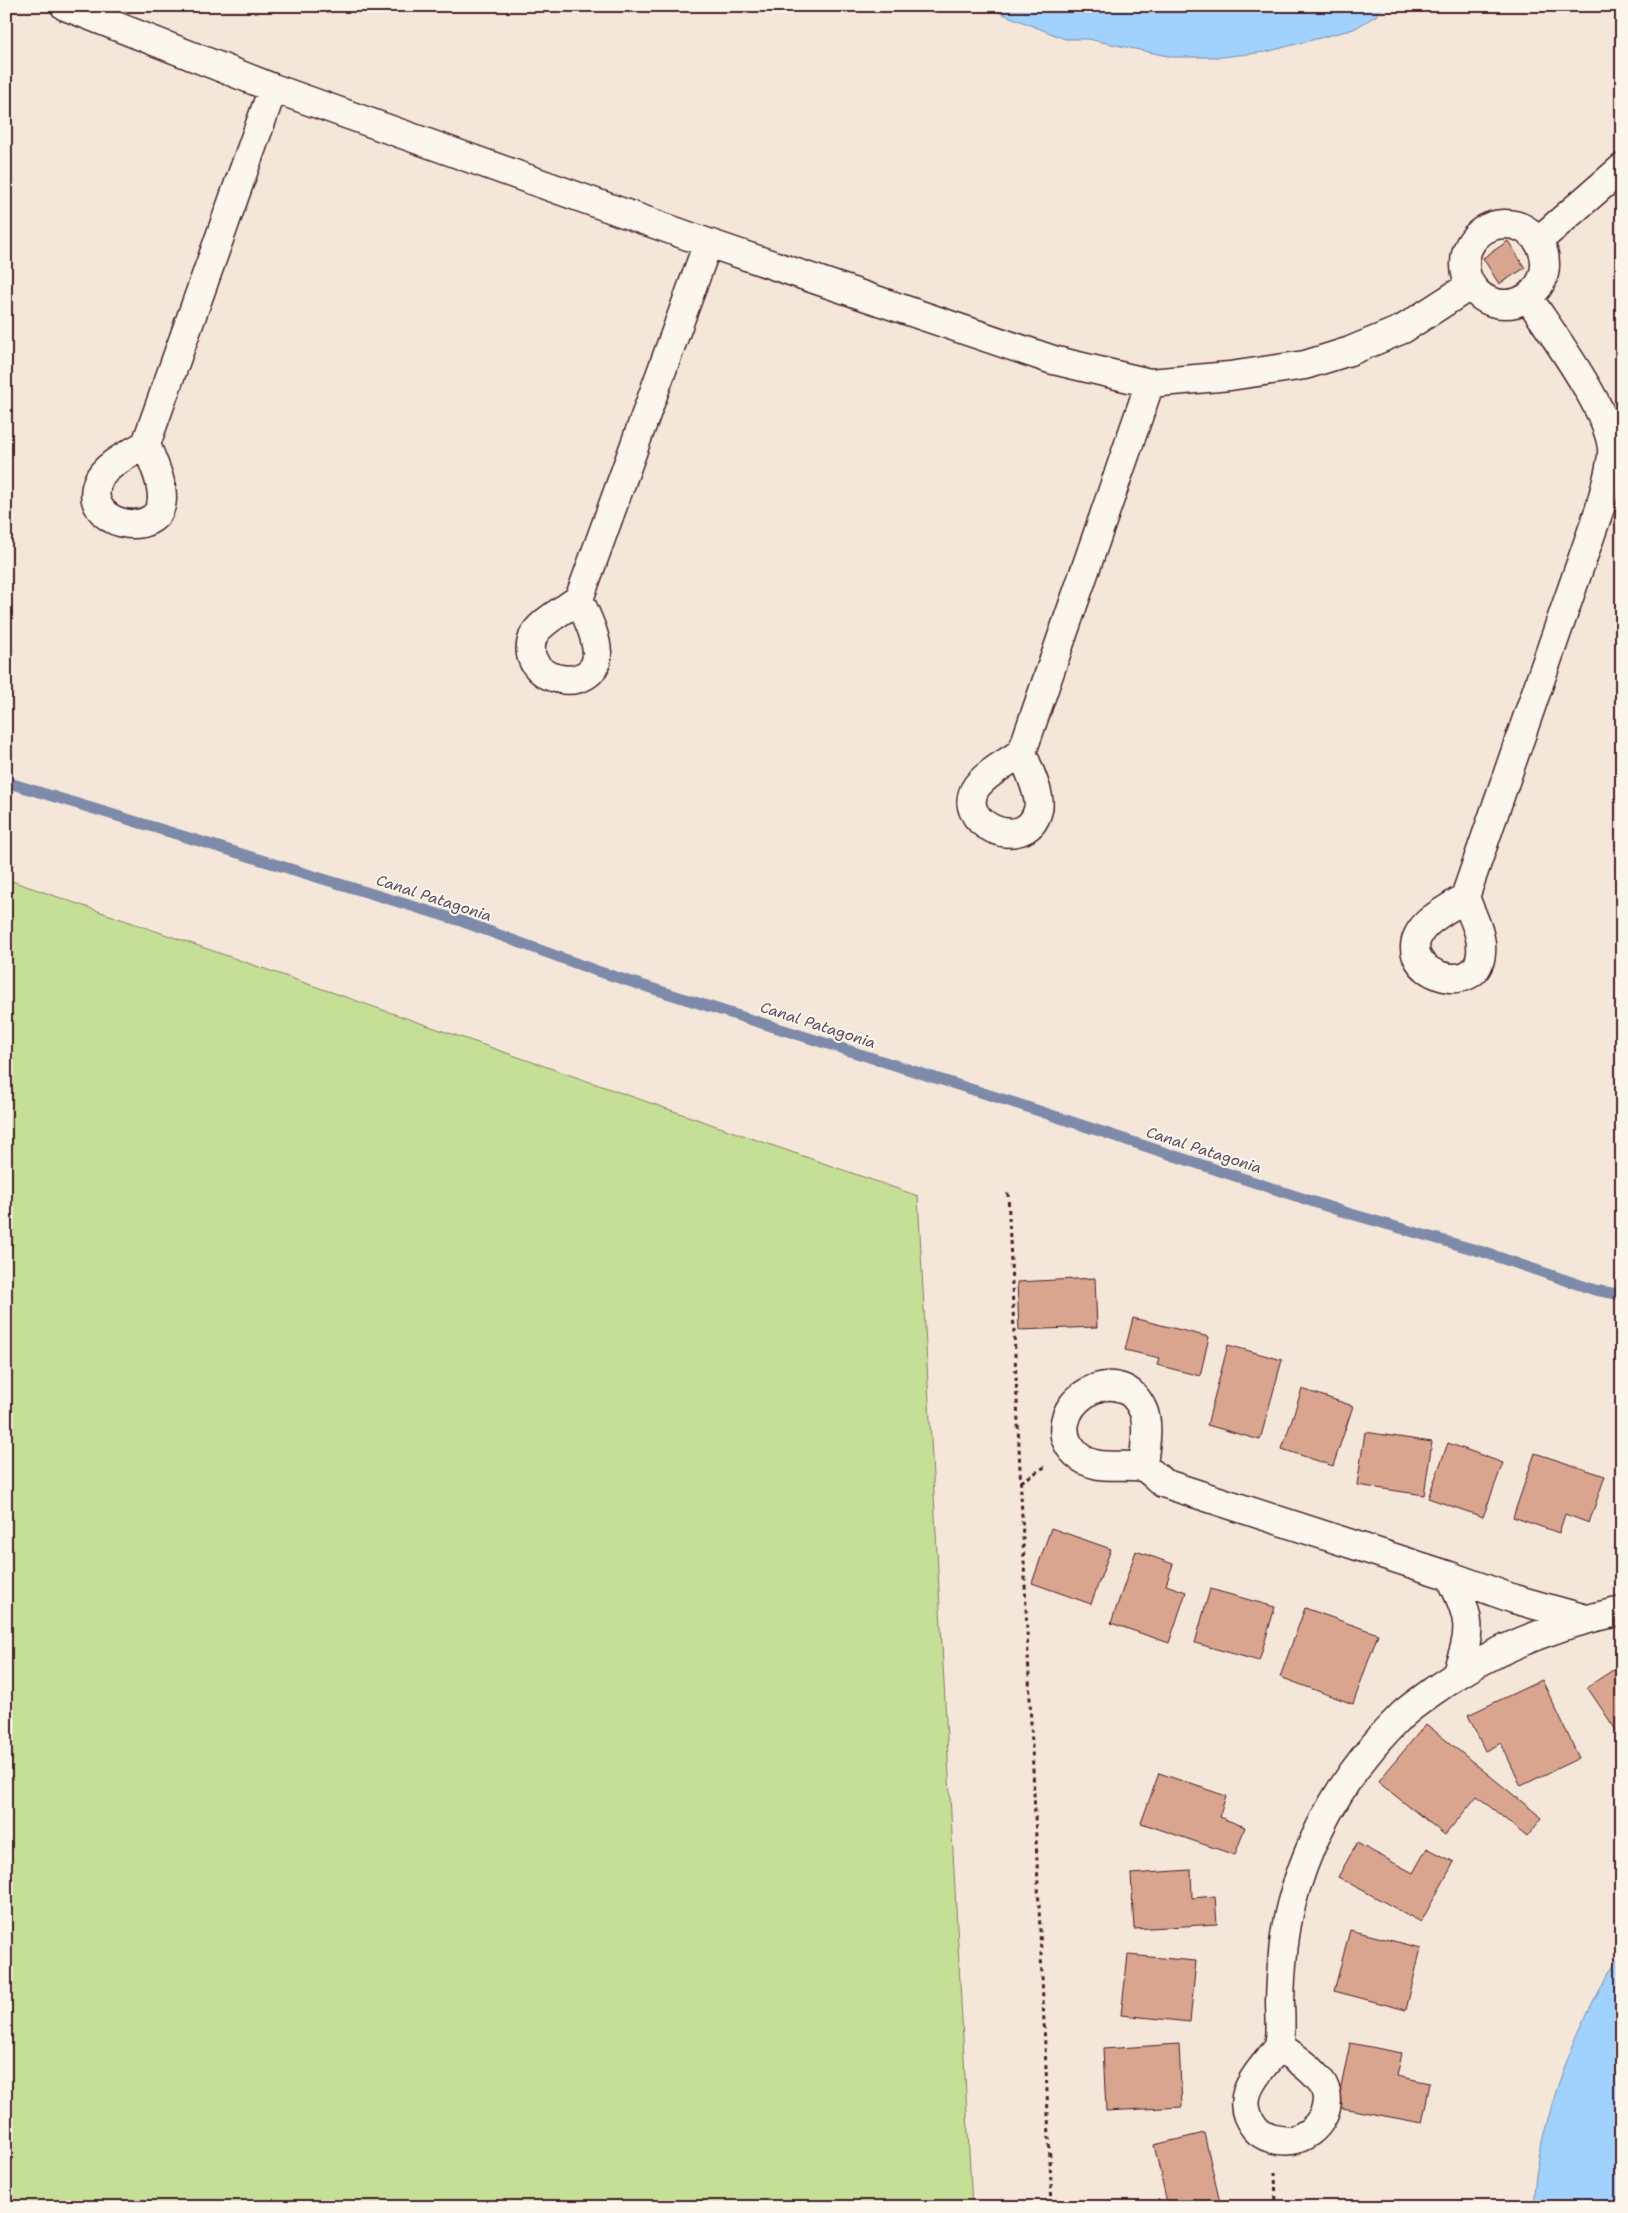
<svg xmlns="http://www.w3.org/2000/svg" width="1628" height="2213" font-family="'Shantell Sans',sans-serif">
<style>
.green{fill:#c5df96;stroke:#887f60}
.water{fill:#a0d2fd;stroke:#7e8aa9}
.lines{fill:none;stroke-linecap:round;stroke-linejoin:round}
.stream{stroke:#7e8aa9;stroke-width:11}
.building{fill:#d9a58e;stroke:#4a1f2b}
.minor-casing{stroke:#4a1f2b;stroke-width:31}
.path{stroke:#4a1f2b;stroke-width:3;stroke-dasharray:4 4;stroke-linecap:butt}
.minor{stroke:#fbf7ec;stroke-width:28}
.labels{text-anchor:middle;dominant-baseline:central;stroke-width:4;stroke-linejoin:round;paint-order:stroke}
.water-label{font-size:15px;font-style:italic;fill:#604c60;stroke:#fbf7ec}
</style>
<rect width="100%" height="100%" fill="#f4e7d9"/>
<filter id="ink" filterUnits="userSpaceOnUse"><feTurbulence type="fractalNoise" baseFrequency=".02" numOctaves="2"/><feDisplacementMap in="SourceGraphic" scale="10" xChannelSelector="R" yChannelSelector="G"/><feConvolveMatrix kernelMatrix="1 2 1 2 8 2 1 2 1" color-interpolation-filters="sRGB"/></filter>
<g filter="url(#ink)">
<!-- green -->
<path class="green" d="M 6,879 L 918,1196 L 972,2207 L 6,2207 Z"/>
<!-- water -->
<path class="water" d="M 983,6 L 1384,6 L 1377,15 L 1354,29 L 1266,52 L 1222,57 L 1172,57 L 1088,39 L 1065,39 Z
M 1622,1953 L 1622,2207 L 1534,2207 C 1533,2185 1538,2164 1542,2143 C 1557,2076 1584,2011 1622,1953 Z"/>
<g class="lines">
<!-- stream -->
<path class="stream" d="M 6,782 L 461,921 L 597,971 L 1018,1104 L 1341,1211 L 1483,1252 L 1595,1290 L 1622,1295"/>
</g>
<!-- building -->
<path class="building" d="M 1508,241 L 1525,268 L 1499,284 L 1483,258 Z
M 1095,1278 L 1097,1327 L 1019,1330 L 1017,1282 Z
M 1133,1318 L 1209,1337 L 1200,1376 L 1157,1365 L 1159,1358 L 1125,1350 Z
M 1228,1345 L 1282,1360 L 1260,1440 L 1207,1425 Z
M 1302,1389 L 1353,1406 L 1333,1466 L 1282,1449 Z
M 1365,1432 L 1432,1442 L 1424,1495 L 1357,1485 Z
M 1448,1443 L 1503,1463 L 1483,1517 L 1428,1498 Z
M 1535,1453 L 1605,1476 L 1589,1523 L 1565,1514 L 1559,1533 L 1513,1517 Z
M 1051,1528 L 1111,1549 L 1091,1604 L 1032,1583 Z
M 1136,1551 L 1173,1564 L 1166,1585 L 1186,1592 L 1169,1643 L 1111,1623 Z
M 1210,1589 L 1275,1607 L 1259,1661 L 1195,1643 Z
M 1305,1608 L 1378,1634 L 1353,1704 L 1280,1677 Z
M 1616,1668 L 1622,1676 L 1622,1739 L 1587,1687 Z
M 1542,1680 L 1579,1758 L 1521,1786 L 1501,1743 L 1485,1751 L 1468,1715 Z
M 1426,1724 L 1542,1818 L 1527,1837 L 1477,1796 L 1445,1835 L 1378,1782 Z
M 1159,1773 L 1226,1796 L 1219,1817 L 1245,1827 L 1235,1855 L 1141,1823 Z
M 1357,1843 L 1413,1873 L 1427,1848 L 1454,1862 L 1421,1922 L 1338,1877 Z
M 1191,1870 L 1192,1898 L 1215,1896 L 1217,1924 L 1134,1929 L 1131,1874 Z
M 1350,1930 L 1421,1948 L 1406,2010 L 1334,1991 Z
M 1128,1955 L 1196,1961 L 1190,2022 L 1121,2015 Z
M 1350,2043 L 1402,2053 L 1397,2076 L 1430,2083 L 1422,2123 L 1337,2107 Z
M 1179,2044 L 1182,2107 L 1106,2111 L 1103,2049 Z
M 1204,2133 L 1221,2207 L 1168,2207 L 1154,2145 Z"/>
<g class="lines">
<defs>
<path id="minor" d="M 65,6 L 273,88 L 708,243 L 1053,360 L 1150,383 L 1230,376 L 1305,365 L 1350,351 L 1403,329 L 1471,285
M1465 264a40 40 0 1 1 80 0a40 40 0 1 1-80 0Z
M 1538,241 L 1622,168
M 146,444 C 152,461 162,479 162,498 C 161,542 80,526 98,481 C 105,464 132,453 146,444 L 273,88
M 579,599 C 586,616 596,634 597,653 C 598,697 516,683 533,637 C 538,623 567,608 579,599 L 708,243
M 1022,752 C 1027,767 1042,795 1038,810 C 1026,857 951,822 977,786 C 988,772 1007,763 1022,752 L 1150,383
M 1465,897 C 1471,914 1483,934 1481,953 C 1478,1001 1394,972 1420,932 C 1429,917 1451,908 1465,897 L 1600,508 C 1604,491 1610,473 1612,455 C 1615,417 1550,331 1528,297
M 1143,1467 C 1144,1451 1150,1426 1143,1410 C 1117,1351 1034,1413 1076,1454 C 1095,1472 1119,1463 1142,1467 C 1149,1469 1157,1478 1163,1483 L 1450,1576 L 1514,1599 L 1586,1619
M 1450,1576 C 1471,1620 1473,1628 1456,1674
M 1279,2046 C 1293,2056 1309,2066 1320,2080 C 1338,2104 1318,2135 1292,2140 C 1280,2142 1263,2138 1255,2128 C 1234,2102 1251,2080 1269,2059 C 1272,2055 1278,2050 1279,2045 C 1282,2034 1280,2013 1280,2001 C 1281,1968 1283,1936 1291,1905 C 1310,1833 1348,1768 1401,1716 C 1409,1708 1420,1701 1429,1694 C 1486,1652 1553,1625 1622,1611"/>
</defs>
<!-- minor casing -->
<use href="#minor" class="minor-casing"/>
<!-- path -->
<path class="path" d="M 1008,1193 L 1052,2207
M 1021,1482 L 1046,1466
M 1275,2172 L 1276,2207"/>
<!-- minor -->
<use href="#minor" class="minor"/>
</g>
</g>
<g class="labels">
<!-- water labels -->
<g class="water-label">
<text transform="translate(434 898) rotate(18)">Canal Patagonia</text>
<text transform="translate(818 1025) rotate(18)">Canal Patagonia</text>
<text transform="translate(1204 1150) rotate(18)">Canal Patagonia</text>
</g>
</g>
<!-- margin -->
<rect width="1628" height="2213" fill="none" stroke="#fbf7ec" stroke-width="25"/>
<rect x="12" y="12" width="1603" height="2188" fill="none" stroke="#4a1f2b" stroke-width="2" filter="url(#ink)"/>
</svg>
